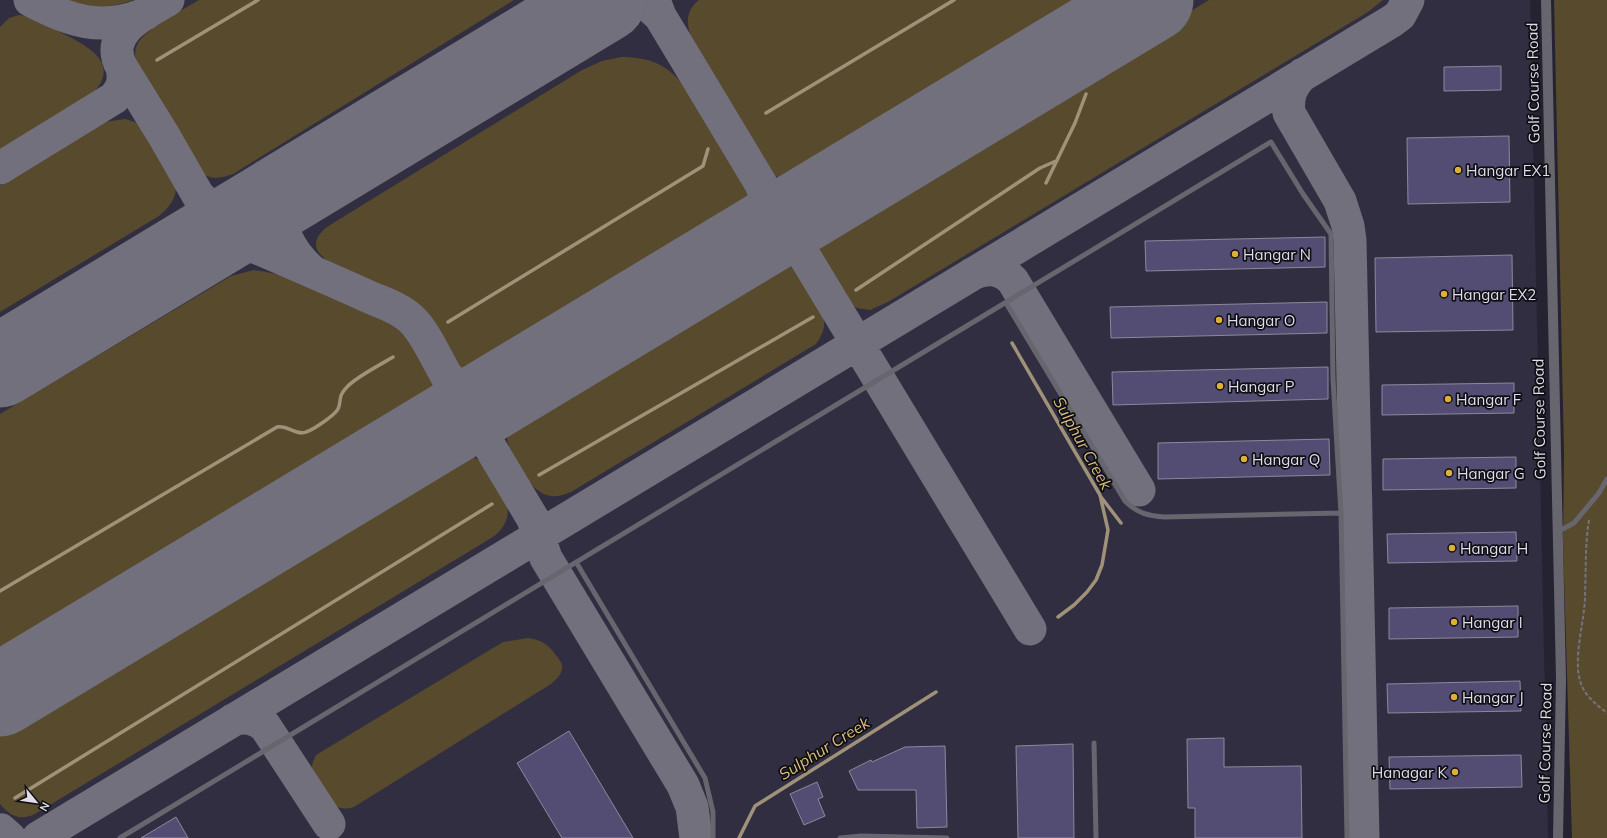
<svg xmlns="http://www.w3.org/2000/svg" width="1607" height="838" font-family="Mulish,sans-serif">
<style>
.built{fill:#312e41}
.green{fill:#574a2d}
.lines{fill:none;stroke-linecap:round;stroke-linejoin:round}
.stream{stroke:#9f9279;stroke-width:3.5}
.taxiway{stroke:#71707c;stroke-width:33}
.runway{stroke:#71707c;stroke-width:83}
.building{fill:#534d73;stroke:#8c899c}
.path{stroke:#757380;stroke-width:2;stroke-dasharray:4 2;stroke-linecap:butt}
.lane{stroke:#67666e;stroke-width:5}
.street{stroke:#67666e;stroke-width:10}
.poi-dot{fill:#dfb034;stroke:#0e0e14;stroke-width:1.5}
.labels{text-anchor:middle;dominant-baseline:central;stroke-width:3.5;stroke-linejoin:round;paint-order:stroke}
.street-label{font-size:15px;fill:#dfdee8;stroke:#0e0e14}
.poi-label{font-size:15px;fill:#dfdee8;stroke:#0e0e14;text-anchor:start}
.water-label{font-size:16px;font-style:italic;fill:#dbbe7b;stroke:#0e0e14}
</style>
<rect width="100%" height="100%" fill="#252332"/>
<!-- built -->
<path class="built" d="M 0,0 L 1530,0 L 1548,838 L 0,838 Z"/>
<!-- green -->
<path class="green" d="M 64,0 L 134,0 C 107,8 90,11 64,0 Z
M 199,0 L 514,0 L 233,174 C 221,178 211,181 201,172 L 140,72 C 136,64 133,54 137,45 C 143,30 184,9 199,0 Z
M 699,0 L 1095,0 L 803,174 C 787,183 779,182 767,167 L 691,37 C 686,23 686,10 699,0 Z
M 1209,0 L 1383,0 L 1368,12 L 888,302 L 870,310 L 857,308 L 850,304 L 816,250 L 817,241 L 818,238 Z
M 1554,0 L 1607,0 L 1607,838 L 1572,838 L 1563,543 L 1564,452 Z
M 19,15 C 33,15 46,24 58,31 C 95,49 127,68 81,104 L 0,152 L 0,27 L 9,18 Z
M 621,57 C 651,57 668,65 687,89 L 748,190 C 751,200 748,206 740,213 L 480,371 C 475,373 470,374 465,372 C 451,365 435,329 425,315 C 422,310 417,306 412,303 C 397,293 378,286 362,279 C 341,269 292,251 330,225 L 582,70 L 602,61 Z
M 125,119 L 135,122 L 142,128 L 176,187 C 176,200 168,208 159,216 L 0,312 L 0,186 L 104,122 Z
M 778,260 L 789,262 L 796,269 L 823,314 C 826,326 823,334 816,344 L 571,492 C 563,495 555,498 547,495 C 530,491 507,453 507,436 C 507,430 510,424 513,419 L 772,262 Z
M 254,270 C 300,276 344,300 387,318 C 393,322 400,325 405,331 C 414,343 430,373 434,387 L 428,402 L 424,406 L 0,660 L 0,414 L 231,276 Z
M 462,455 L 472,456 L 480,461 L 507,505 C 510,519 503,529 493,537 L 35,814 C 20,821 10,816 0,804 L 0,728 Z
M 528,638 C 543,640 550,646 558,658 C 561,662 563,665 562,669 C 561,676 555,680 551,684 L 354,807 C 335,813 329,800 320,786 C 318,782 313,777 312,773 C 310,767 314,760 316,755 L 503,642 Z"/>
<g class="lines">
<!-- stream -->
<path class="stream" d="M 157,60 L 258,0
M 766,113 L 954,0
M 1046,183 L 1075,123 L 1086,94
M 856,290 L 1040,168 L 1056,161
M 448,322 L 703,166 L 708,149
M 1012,343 L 1100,495 L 1108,530 L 1102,565 L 1096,580 L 1087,592 L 1074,605 L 1058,617
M 539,475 L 813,317
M 1101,497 L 1121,523
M 0,591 L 277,427 C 288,425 296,436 306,432 C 313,430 335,415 338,409 C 342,401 337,397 347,387 C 356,377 380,365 393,357
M 15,798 L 492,504
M 739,838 L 755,806 L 936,692"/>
<!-- taxiway -->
<path class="taxiway" d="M 30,0 C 69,21 101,32 145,14
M 168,0 C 142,15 103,33 122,68 L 164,136 L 203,204 L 204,220 L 200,232 L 189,248 L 178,255
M 599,0 L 505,61 L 613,0
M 638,0 L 648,5 L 660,16 L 654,0
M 660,16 L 764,189 C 792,224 838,188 867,172 C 839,190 783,215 805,257 C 772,219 728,257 695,275 C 706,268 718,261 729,253 C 753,237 777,219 762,187
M 1303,74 C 1291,86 1287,97 1289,113 L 1340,201 L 1348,226 L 1350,240 L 1363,838
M 0,168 L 114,98 C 122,89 125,81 122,68
M 200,197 C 229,232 267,202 298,185
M 805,257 L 1030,629
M 312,271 C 301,262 292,250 286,237 C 270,205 294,192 318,176 C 331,167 343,159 356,151
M 972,274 C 987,267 1001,268 1013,281 L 1139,490
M 135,285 L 212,241 L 229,238 L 241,241 C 283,259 325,277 367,296 C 380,302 398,307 410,318 C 422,328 433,351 441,366 C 450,381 457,397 448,414 C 437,434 398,454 378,467 C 391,460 404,453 416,446 C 443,431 466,419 490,447 C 476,414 496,399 522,382 C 533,375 545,367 556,359 C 544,366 533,373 521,379 C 494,394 470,406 448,377
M 490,447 L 533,519 L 546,558 L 683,785 L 692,807 L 696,838
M 0,695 L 7,691 L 0,696
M 233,720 C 245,716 255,718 265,726 L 329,824
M 4,838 L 1,830 L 10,838
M 38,838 L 1392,21 L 1400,15 L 1408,0"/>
<!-- runway -->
<path class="runway" d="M 0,366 L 605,0
M 0,695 L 1152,0"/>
</g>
<!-- building -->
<path class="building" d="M 1501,66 L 1501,90 L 1444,91 L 1444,67 Z
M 1509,136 L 1510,202 L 1408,204 L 1407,138 Z
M 1325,237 L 1325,267 L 1146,271 L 1145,241 Z
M 1512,255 L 1513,330 L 1376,332 L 1375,258 Z
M 1327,302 L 1327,333 L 1111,338 L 1110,307 Z
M 1328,367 L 1328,399 L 1113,405 L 1112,372 Z
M 1514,383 L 1514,413 L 1382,415 L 1382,385 Z
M 1329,439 L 1330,475 L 1158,479 L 1158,443 Z
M 1516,457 L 1516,488 L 1383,490 L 1383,459 Z
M 1516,532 L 1517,561 L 1388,563 L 1387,534 Z
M 1518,606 L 1518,637 L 1389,639 L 1389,608 Z
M 1520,681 L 1521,711 L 1388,713 L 1387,684 Z
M 569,731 L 633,838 L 562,838 L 517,763 Z
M 1224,738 L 1224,767 L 1301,766 L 1302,838 L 1195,838 L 1195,808 L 1188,808 L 1187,739 Z
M 1073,744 L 1074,838 L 1018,838 L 1016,746 Z
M 945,746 L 947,827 L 917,828 L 916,790 L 858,790 L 849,771 L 871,760 L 872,762 L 905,747 Z
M 1521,755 L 1522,787 L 1390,789 L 1389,757 Z
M 817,782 L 823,797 L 818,799 L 825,816 L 804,825 L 790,794 Z
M 176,817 L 188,838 L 141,838 Z"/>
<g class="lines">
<!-- path -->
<path class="path" d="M 1589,520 C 1585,545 1586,570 1585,596 C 1585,621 1572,659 1581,684 C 1586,697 1597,705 1607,713"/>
<!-- lane -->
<path class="lane" d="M 1006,303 L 1125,501 C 1137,513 1148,516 1165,517 L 1341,513 L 1347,838
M 1557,532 L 1574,523 L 1599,493 L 1607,479
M 576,562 L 705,778 L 713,812 L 713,838
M 1094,743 L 1096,838
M 120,838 L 1271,142 L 1303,194 L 1331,234 L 1333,379 L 1341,513
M 840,838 L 861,836 L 947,838"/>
<!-- street -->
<path class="street" d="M 1546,0 L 1561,679 L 1558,838"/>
</g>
<!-- markers -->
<g class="poi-dot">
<circle cx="1458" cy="170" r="4"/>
<circle cx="1235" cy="254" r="4"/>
<circle cx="1444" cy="294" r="4"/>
<circle cx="1219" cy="320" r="4"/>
<circle cx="1220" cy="386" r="4"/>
<circle cx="1448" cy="399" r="4"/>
<circle cx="1244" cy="459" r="4"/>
<circle cx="1449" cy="473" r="4"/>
<circle cx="1452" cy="548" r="4"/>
<circle cx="1454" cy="622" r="4"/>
<circle cx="1454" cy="697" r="4"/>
<circle cx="1455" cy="772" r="4"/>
</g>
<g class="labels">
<!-- street labels -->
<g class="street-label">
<text transform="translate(1533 83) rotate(-91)">Golf Course Road</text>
<text transform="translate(1539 419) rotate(-91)">Golf Course Road</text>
<text transform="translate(1545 743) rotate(-89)">Golf Course Road</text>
</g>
<!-- poi labels -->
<g class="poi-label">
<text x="1466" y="170">Hangar EX1</text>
<text x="1243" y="254">Hangar N</text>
<text x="1452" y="294">Hangar EX2</text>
<text x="1227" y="320">Hangar O</text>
<text x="1228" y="386">Hangar P</text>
<text x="1456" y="399">Hangar F</text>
<text x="1252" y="459">Hangar Q</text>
<text x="1457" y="473">Hangar G</text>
<text x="1460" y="548">Hangar H</text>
<text x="1462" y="622">Hangar I</text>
<text x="1462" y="697">Hangar J</text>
<text x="1447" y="772" text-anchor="end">Hanagar K</text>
</g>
<!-- water labels -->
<g class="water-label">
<text transform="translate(1083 443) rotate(61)">Sulphur Creek</text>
<text transform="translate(824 748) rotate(-32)">Sulphur Creek</text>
</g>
</g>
<!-- north arrow -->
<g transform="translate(36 802) rotate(119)" stroke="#0e0e14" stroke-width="3" paint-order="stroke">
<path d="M0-3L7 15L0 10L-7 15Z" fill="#dfdee8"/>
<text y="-6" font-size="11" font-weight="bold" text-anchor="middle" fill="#dfdee8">N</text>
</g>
</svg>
